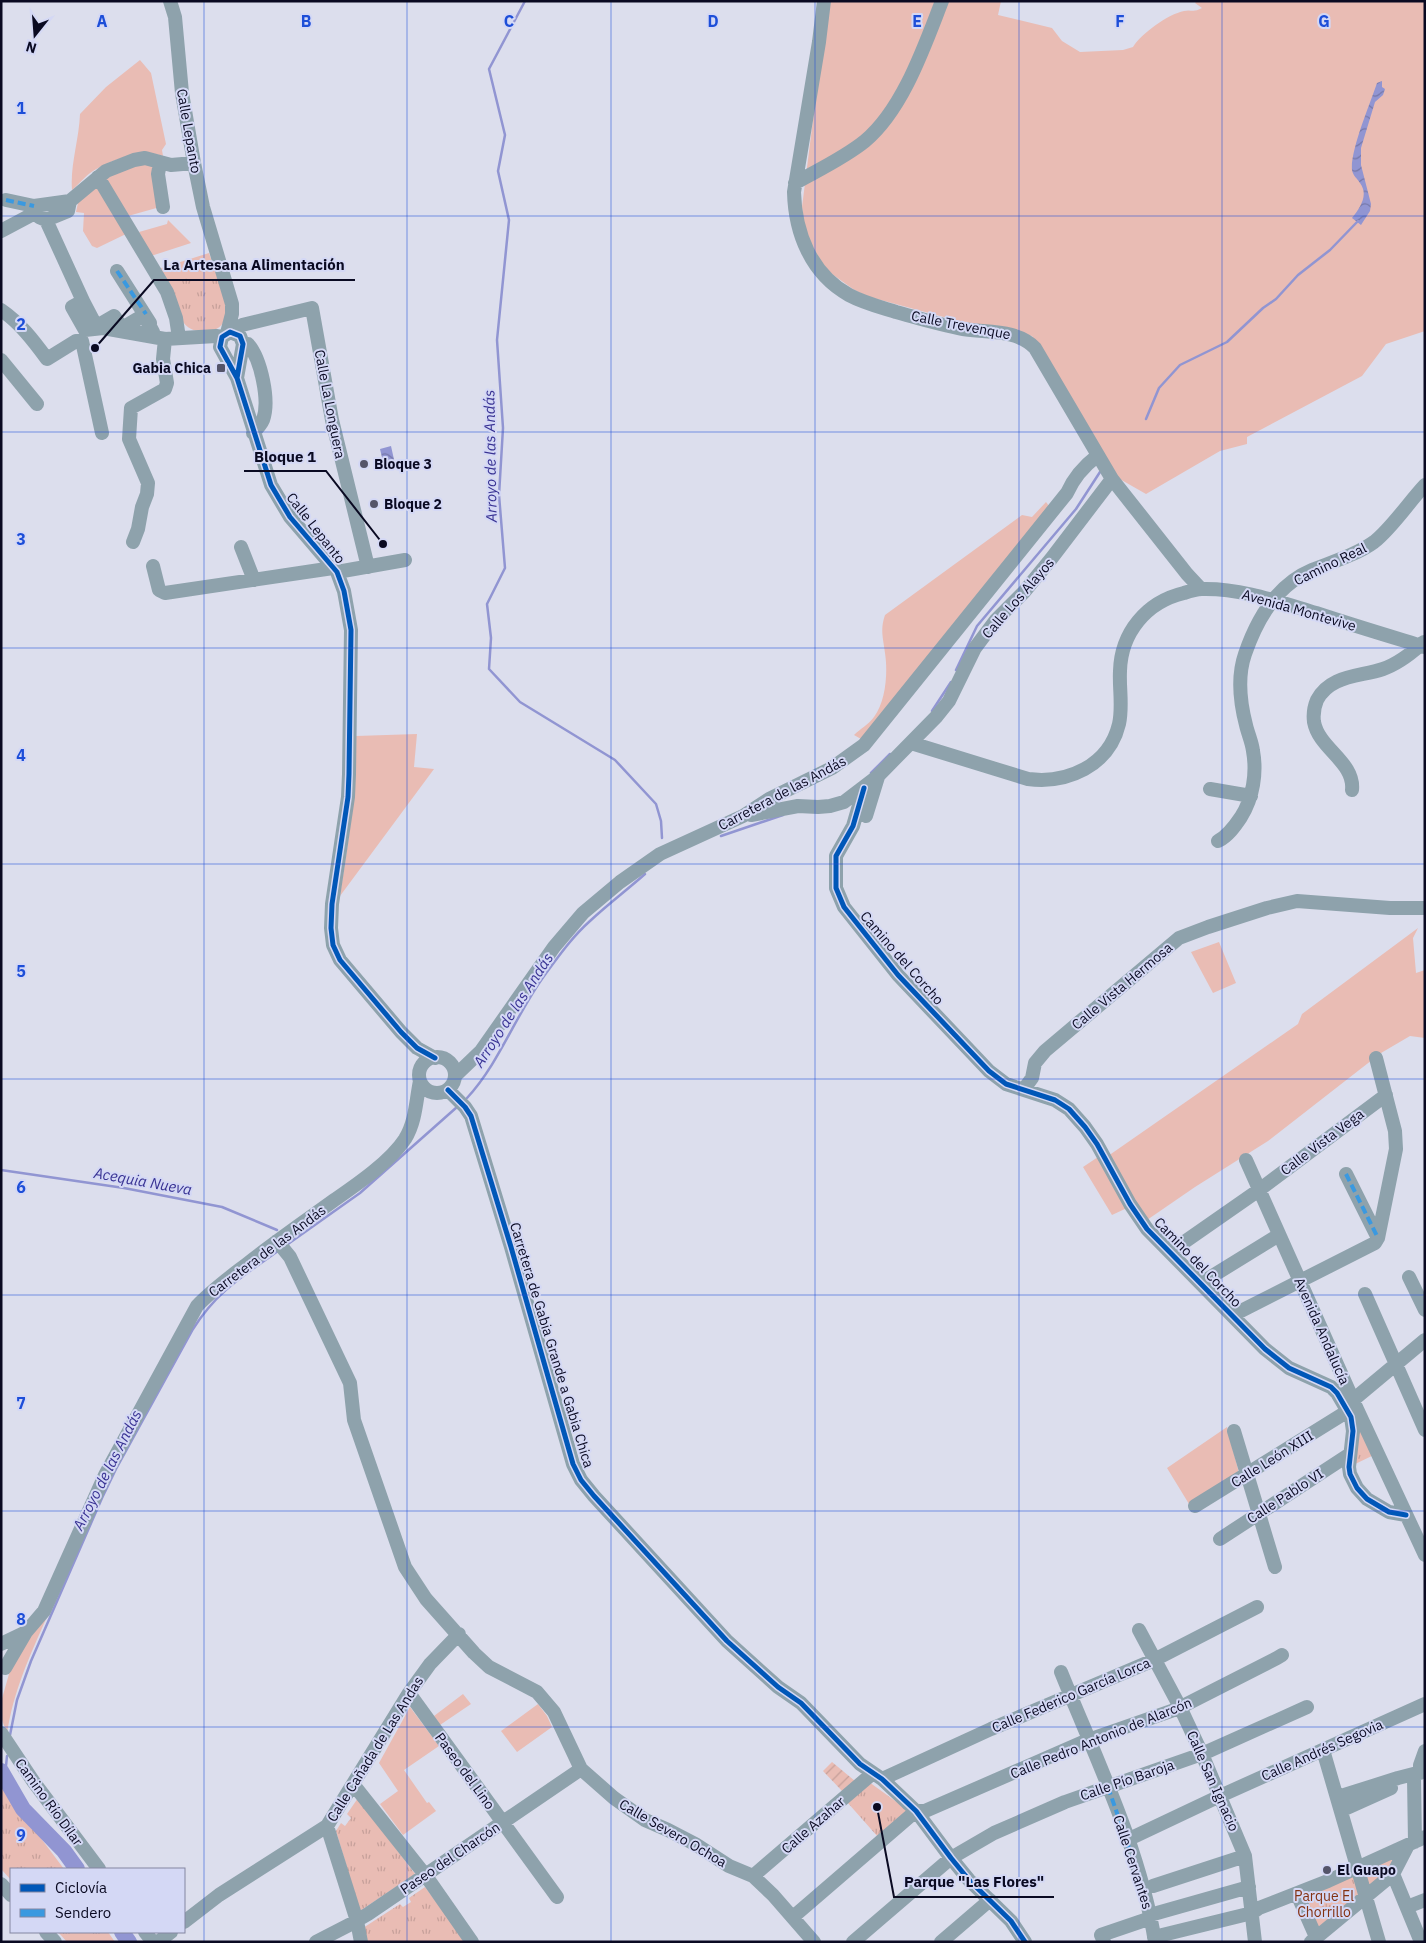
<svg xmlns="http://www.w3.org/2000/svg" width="1426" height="1943" font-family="'IBM Plex Sans',sans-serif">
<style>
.grass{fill:#e9bcb4}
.park{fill:url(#park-tufts)}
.garden{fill:url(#garden-furrows)}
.water{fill:url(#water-waves)}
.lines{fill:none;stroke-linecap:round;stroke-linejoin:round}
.stream{stroke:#9195d2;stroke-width:2.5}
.river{stroke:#9195d2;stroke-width:16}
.minor{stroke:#8ea2ac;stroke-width:14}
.quiet{stroke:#3a99e0;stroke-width:4;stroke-dasharray:8 4;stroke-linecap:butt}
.cycleway-casing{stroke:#d4d8f5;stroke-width:8}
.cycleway{stroke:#0057b8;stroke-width:5}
.grid{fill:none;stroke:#1d4ed8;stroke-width:1;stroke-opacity:0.55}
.poi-dot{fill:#545469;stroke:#d4d8f5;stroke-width:2}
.labels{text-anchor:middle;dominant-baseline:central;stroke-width:4;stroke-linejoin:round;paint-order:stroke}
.street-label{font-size:14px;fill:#0a0a22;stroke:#d4d8f5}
.poi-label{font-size:14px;font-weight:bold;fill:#0a0a22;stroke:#d4d8f5;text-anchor:start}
.park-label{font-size:14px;fill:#843111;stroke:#d4d8f5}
.water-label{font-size:15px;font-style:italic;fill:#383293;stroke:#d4d8f5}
.grid-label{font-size:16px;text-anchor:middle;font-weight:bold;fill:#1d4ed8;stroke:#d4d8f5;stroke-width:4;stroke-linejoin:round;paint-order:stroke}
.leader{fill:none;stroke:#0a0a22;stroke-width:2}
.callout-dot{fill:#0a0a22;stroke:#d4d8f5;stroke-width:2}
.callout-label{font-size:15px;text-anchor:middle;font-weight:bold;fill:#0a0a22;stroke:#d4d8f5;stroke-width:4;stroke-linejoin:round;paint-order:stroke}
</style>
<defs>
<pattern id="park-tufts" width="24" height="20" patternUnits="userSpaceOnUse" patternTransform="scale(1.25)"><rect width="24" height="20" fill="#e9bcb4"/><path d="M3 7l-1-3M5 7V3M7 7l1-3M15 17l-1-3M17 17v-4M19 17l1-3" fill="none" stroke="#c6a09a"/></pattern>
<pattern id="garden-furrows" width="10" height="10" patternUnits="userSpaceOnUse" patternTransform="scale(1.25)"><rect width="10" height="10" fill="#e9bcb4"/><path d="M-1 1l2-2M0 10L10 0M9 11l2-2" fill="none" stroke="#c6a09a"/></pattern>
<pattern id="water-waves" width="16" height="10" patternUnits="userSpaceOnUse" patternTransform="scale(1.25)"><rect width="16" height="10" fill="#9195d2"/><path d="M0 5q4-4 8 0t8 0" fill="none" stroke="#7578aa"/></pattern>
</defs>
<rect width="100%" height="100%" fill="#dcdeed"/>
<!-- grass -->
<path class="grass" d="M 828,1 L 1001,1 L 998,15 L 1052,28 L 1062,41 L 1080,52 L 1123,50 L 1133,47 C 1141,34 1168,14 1184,11 C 1191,9 1193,13 1202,8 L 1195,3 L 1197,1 L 1425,1 L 1425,331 L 1386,344 L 1362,376 L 1247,437 L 1247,444 L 1220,451 L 1146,494 L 1118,478 L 1032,336 L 951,319 L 866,296 L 853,289 L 832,274 L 821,262 L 805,233 L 802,207 Z
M 140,60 L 151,73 L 166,144 L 162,150 L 163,156 C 144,148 110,160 93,171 C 85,176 79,184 72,190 C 70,165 79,140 80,114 L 106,87 Z
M 137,162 L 153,165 L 160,207 L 128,216 L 102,177 Z
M 97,182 L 126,234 L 97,248 L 92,246 L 83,231 L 84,213 L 76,212 L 78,203 Z
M 168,220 L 191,243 L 151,256 L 139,232 L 167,224 Z
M 1046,502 L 1049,506 L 861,739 L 854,735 C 860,729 869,724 874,717 C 886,701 888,672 885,653 C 883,637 880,630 885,615 L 1022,515 L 1032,517 Z
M 417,734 L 414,767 L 434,769 L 340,896 C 348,843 357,790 356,736 Z
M 1418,928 L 1413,938 L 1416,973 L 1425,970 L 1425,1038 L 1410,1036 L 1381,1053 L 1268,1141 L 1195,1187 L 1147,1220 L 1108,1156 L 1298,1024 L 1302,1014 Z
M 1219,942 L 1236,983 L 1213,993 L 1191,952 Z
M 1098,1157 L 1127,1208 L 1112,1215 L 1083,1167 Z
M 1227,1427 L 1239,1473 L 1189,1504 L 1167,1468 Z
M 47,1617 C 30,1655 13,1692 7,1734 L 1,1717 L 1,1702 L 13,1660 L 27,1640 Z
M 463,1694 L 471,1704 L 440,1725 L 434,1716 Z
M 538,1704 L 547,1716 L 552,1727 L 517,1752 L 501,1731 Z
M 410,1707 L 439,1746 L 404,1770 L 427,1803 L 429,1802 L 436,1811 L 403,1835 L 380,1804 L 398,1791 L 379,1763 Z"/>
<!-- park -->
<path class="park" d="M 209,253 C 215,272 245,329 207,331 C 196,331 190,331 183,322 L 158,269 Z
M 1353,1400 L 1378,1453 L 1349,1467 Z
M 869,1782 L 909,1811 L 878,1837 L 847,1802 Z
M 1,1785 L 64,1869 L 11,1869 L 11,1880 L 1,1869 Z
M 358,1798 L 415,1874 L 360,1911 L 336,1831 L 341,1823 L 345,1826 L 351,1818 L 347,1814 Z
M 1398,1854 L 1396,1865 L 1369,1889 L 1364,1868 Z
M 1356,1873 L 1362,1895 L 1317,1931 L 1302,1895 Z
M 425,1887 L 466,1942 L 367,1942 L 363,1928 L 400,1904 L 403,1907 L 411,1902 L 409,1898 Z
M 58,1932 L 108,1932 L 115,1942 L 67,1942 Z"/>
<!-- garden -->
<path class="garden" d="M 832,1762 L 855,1781 L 843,1792 L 823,1771 Z"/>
<!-- water -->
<path class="water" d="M 1382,81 L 1382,87 L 1385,89 L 1383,95 L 1375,102 L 1361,148 L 1361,165 L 1371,204 L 1370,211 L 1361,225 L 1352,218 C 1360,208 1369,195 1360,183 C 1357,178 1353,176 1352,170 C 1350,151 1370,104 1377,83 Z
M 391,446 L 395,464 L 384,466 L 380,449 Z"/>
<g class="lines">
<!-- stream -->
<path class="stream" d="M 525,1 L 489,69 L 505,135 L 498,171 L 509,220 L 497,340 L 503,428 L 499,495 L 505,568 L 487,604 L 491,638 L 489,669 L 520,702 L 615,760 L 656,804 L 661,821 L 662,838
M 1146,419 L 1159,388 L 1180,365 L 1227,342 L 1263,308 L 1276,299 L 1298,275 L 1330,250 L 1358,221
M 956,670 L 977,626 L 1076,509 L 1100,472
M 932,711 L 951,682
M 871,773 L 890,754
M 721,836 L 783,815
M 467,1098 C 500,1062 515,1016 544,976 C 558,957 572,937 590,921 C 608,904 627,890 645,874
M 1,1170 L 124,1188 L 222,1207 L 277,1230
M 288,1244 L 360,1193 L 457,1107
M 10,1735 L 17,1700 L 31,1661 L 102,1498 L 116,1469 L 193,1329 C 217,1291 243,1276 278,1251
M 5,1776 L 7,1756"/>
<!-- river -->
<path class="river" d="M 1,1771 L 23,1809 L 64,1851 L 77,1869
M 122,1932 L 129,1942"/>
<!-- minor -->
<path class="minor" d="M 170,1 L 175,17 L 182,93 L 194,163 L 203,207 L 232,304 L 232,314 L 227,333
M 824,1 L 819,42 L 794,192 C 795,233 811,274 849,295 C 864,303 880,307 896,312 C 918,318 940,325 963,329 C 987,333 1017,329 1035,348 L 1112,479 L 1187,574 L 1201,589
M 160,163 L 158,174 L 163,207
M 98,177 L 167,292 L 176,318 L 179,338
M 795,183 C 818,170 844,158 865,141 C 903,109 924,47 942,1
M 6,200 L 34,206 L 70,201 L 106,171 L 134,160 L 145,158 L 171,165 L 194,163
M 39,217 L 46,220 L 68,211 L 70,201
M 46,220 L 83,301
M 1,231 L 33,214 L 34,206
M 117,271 L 150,323
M 1,310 C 20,323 33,340 47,359 L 76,341 L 82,341
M 144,315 L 153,332 L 152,335 L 104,326 L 102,323 L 114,316 L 122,328 Z
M 242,325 L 312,308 L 332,420 L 368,567
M 93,328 L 94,322 L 83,301 L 72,307 L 85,330 L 103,328 L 165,339 L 216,336 L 222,337
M 82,341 L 102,433
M 243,344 L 248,344 C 261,359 270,401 263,420 C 261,425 257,429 253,433
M 1,360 L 37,404
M 237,378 L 243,344 L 240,336 L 230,332 L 222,337 L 220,347 L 237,378 L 271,485 L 290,517 L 337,572 L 344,591 L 351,630 L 349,774 L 348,797 L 332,904 L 331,928 L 333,945 L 340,960 L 401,1032 L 417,1048 L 435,1058
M 133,542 L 138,529 L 142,507 L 147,494 L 148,483 L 129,439 L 131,408 L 165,389 L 167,383 L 163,359 L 165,339
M 241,547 L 254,580
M 153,566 L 159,590 L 165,593 L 333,568
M 337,572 L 405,560
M 911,743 L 1028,779 C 1067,784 1109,766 1119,724 C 1123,706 1119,689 1120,671 C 1121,633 1146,602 1184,593 C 1190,591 1196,589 1202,589 C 1241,588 1279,602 1316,613 C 1352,625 1389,636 1425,647
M 864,788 L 853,826 L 836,856 L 836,888 L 844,907 L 898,975 L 989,1071 L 1006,1084 L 1055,1100 L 1069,1109 L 1085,1127 L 1097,1144 L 1130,1204 L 1147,1229 L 1265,1349 L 1289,1368 L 1331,1387 L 1337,1393 L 1351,1417 L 1353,1431 L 1349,1467 L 1350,1474 L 1357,1488 L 1367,1499 L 1389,1512 L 1406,1515
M 1210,789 L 1251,796
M 1352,790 C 1355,762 1319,749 1314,722 C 1313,714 1314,707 1317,700 C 1330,675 1359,677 1383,669 C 1398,664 1413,652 1424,642
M 751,815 L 798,806 L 818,807 L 830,806 L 844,802 L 878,776 L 937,716 L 949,701 L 975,648 L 996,620 L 1024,592 L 1051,559 L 1112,479
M 866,816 L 878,777
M 1218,841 C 1228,836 1235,826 1241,817 C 1253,798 1257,773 1253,751 C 1252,742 1248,734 1246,725 C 1240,702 1237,677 1245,654 C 1257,619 1276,585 1312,570 C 1332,562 1356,555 1374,542 C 1391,529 1409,502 1425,485
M419 1075a18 18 0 1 1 36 0a18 18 0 1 1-36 0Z
M 456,1075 L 481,1051 L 554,947 L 583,913 L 620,882 L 660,854 L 743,816 L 769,799 L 832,768 L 864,745 L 1067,493 C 1074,477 1084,466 1097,456
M 1024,1089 L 1032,1078 L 1035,1063 L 1045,1051 L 1179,938 L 1208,927 L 1267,908 L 1297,901 L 1390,908 L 1425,908
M 448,1090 L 465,1107 L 471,1116 L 511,1247 L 573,1464 L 581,1480 L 594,1496 L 727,1641 L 778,1687 L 801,1703 L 860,1764 L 882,1779 L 916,1811 L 951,1858 L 969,1880 L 1011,1921 L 1025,1942
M 1246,1160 L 1357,1409 L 1425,1555
M 1346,1174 L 1378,1238
M 277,1241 L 290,1257 L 350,1383 L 354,1420 L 405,1567 L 426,1599 L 474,1653 L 489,1667 L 537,1692 L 554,1712 L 581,1769 L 614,1798 L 645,1820 L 668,1830 L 695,1844 L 729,1866 L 753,1876 L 773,1895 L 814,1942
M 1170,1252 L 1259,1190 L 1386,1095
M 1409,1277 L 1425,1310
M 1201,1283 L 1279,1235
M 1365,1294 L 1425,1430
M 1233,1315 L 1375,1243 L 1378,1238 L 1396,1149 L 1395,1131 L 1376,1058
M 1353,1400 L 1425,1340
M 1234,1431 L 1275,1567
M 1195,1506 L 1348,1411
M 1220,1539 L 1350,1454
M 1139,1630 L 1180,1707 L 1202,1754 L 1245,1856 L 1255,1942
M 1,1644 L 26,1632
M 5,1668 L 26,1632 L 44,1611 L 105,1475 L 197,1306 C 212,1290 230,1277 247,1264 C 275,1242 304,1222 333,1201 C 356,1185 390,1162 405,1139 C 416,1121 416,1100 420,1081
M 1061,1672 C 1096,1759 1140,1848 1155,1942
M 409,1693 L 557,1897
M 1,1733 L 33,1781 L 99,1869
M 1323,1750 L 1379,1942
M 1420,1773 L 1420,1765 L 1425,1751
M 1414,1778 L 1415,1842
M 882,1779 L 991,1729 L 1154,1660 L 1257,1607
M 353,1784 L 426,1876 L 472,1942
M 1338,1797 L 1398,1778 L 1425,1771
M 1342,1810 L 1391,1788
M 327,1826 L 357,1921 L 361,1942
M 1127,1840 L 1220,1796 L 1425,1704
M 1393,1874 L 1421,1942
M 753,1876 L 873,1773
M 1,1884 L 11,1895
M 1153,1886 L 1245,1856
M 1297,1894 L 1316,1937
M 1407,1907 L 1425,1900
M 1150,1915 L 1249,1887
M 793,1917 L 916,1811 L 925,1811 L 1088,1740 L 1177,1709 L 1277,1658 L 1282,1655
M 184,1922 L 219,1895 L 327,1826 L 409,1693 L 430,1664 L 459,1634
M 46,1932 L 55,1942
M 145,1932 L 153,1942
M 1154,1937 L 1252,1913 L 1259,1908 L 1328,1881 L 1425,1837
M 158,1942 L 171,1932
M 316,1942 L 349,1925 L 368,1914 L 581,1769
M 853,1942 L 951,1858 L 994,1833 L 1065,1802 L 1202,1754 L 1307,1707
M 941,1942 L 990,1900
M 1104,1942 L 1101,1935 L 1151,1918
M 1311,1942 L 1393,1874 L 1408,1845"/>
<!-- quiet -->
<path class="quiet" d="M 6,200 L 34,206
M 117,271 L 146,314
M 1346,1174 L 1378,1238
M 1108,1787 L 1140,1880"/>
<defs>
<path id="cycleway" d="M 237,378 L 243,344 L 240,336 L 230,332 L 222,337 L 220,347 L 237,378 L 271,485 L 290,517 L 337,572 L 344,591 L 351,630 L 349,774 L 348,797 L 332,904 L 331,928 L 333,945 L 340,960 L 401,1032 L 417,1048 L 435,1058
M 864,788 L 853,826 L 836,856 L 836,888 L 844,907 L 898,975 L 989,1071 L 1006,1084 L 1055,1100 L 1069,1109 L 1085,1127 L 1097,1144 L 1130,1204 L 1147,1229 L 1265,1349 L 1289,1368 L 1331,1387 L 1337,1393 L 1351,1417 L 1353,1431 L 1349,1467 L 1350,1474 L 1357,1488 L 1367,1499 L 1389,1512 L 1406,1515
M 448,1090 L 465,1107 L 471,1116 L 511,1247 L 573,1464 L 581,1480 L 594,1496 L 727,1641 L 778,1687 L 801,1703 L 860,1764 L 882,1779 L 916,1811 L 951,1858 L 969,1880 L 1011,1921 L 1025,1942"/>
</defs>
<!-- cycleway casing -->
<use href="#cycleway" class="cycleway-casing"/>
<!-- cycleway -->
<use href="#cycleway" class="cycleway"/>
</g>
<!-- grid -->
<path class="grid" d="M 204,1 L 204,1942M 407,1 L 407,1942M 611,1 L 611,1942M 815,1 L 815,1942M 1019,1 L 1019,1942M 1222,1 L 1222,1942M 1,216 L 1425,216M 1,432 L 1425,432M 1,648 L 1425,648M 1,864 L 1425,864M 1,1079 L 1425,1079M 1,1295 L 1425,1295M 1,1511 L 1425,1511M 1,1727 L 1425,1727"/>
<!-- markers -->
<g class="poi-dot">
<rect x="216" y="363" width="10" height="10" rx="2.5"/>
<circle cx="364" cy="464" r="5"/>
<circle cx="374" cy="504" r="5"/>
<circle cx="1327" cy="1870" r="5"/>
</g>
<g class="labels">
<!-- street labels -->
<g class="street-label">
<text transform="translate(189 131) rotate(80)">Calle Lepanto</text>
<text transform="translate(961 325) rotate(11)">Calle Trevenque</text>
<text transform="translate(330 404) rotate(79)">Calle La Longuera</text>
<text transform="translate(316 528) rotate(52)">Calle Lepanto</text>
<text transform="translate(1330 564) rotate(-26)">Camino Real</text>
<text transform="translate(1018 598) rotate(-49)">Calle Los Alayos</text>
<text transform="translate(1299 610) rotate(16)">Avenida Montevive</text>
<text transform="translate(782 793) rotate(-28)">Carretera de las Andás</text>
<text transform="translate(902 958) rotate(49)">Camino del Corcho</text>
<text transform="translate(1122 986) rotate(-40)">Calle Vista Hermosa</text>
<text transform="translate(1322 1142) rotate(-37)">Calle Vista Vega</text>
<text transform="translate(267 1251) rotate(-37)">Carretera de las Andás</text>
<text transform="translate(1198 1262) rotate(46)">Camino del Corcho</text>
<text transform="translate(1322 1331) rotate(66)">Avenida Andalucía</text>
<text transform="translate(552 1345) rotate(73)">Carretera de Gabia Grande a Gabia Chica</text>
<text transform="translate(1272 1459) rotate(-32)">Calle León XIII</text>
<text transform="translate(1285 1496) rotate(-33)">Calle Pablo VI</text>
<text transform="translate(1071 1695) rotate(-23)">Calle Federico García Lorca</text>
<text transform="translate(1101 1738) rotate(-22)">Calle Pedro Antonio de Alarcón</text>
<text transform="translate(375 1749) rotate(-58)">Calle Cañada de Las Andas</text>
<text transform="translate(1322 1750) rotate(-24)">Calle Andrés Segovia</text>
<text transform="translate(465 1771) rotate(54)">Paseo del Lino</text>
<text transform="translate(1127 1780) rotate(-19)">Calle Pío Baroja</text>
<text transform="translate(1213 1781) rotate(66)">Calle San Ignacio</text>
<text transform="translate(49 1802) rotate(54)">Camino Río Dílar</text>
<text transform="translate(813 1825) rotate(-41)">Calle Azahar</text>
<text transform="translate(673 1833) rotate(30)">Calle Severo Ochoa</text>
<text transform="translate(450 1858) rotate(-34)">Paseo del Charcón</text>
<text transform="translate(1133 1862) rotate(72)">Calle Cervantes</text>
</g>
<!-- poi labels -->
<g class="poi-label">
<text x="211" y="368" text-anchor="end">Gabia Chica</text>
<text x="374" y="464">Bloque 3</text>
<text x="384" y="504">Bloque 2</text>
<text x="1337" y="1870">El Guapo</text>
</g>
<!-- park labels -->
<g class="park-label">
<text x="1324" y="1896">Parque El<tspan x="1324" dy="16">Chorrillo</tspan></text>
</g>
<!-- water labels -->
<g class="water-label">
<text transform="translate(490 456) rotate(-91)">Arroyo de las Andás</text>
<text transform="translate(513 1010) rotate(-57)">Arroyo de las Andás</text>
<text transform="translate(143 1181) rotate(10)">Acequia Nueva</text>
<text transform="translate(107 1470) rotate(-63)">Arroyo de las Andás</text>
</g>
</g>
<g class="grid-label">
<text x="102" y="27">A</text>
<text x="306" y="27">B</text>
<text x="509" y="27">C</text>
<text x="713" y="27">D</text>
<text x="917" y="27">E</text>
<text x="1120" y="27">F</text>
<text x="1324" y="27">G</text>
<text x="21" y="114">1</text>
<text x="21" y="330">2</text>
<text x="21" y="545">3</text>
<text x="21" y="761">4</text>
<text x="21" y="977">5</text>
<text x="21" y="1193">6</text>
<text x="21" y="1409">7</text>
<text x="21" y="1625">8</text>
<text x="21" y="1841">9</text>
</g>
<!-- callouts -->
<path class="leader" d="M95 348L154 280H355M383 544L326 471H244M877 1807L894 1897H1054"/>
<g class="callout-dot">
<circle cx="95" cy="348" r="5"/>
<circle cx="383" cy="544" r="5"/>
<circle cx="877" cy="1807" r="5"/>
</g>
<g class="callout-label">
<text x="254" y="270">La Artesana Alimentación</text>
<text x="285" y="462">Bloque 1</text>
<text x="974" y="1887">Parque "Las Flores"</text>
</g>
<!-- border -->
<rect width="1426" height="1943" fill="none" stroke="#0a0a22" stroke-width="5"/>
<!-- legend -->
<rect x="10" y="1868" width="175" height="65" fill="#d4d8f5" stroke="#8386a1"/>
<rect x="20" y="1884" width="25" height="8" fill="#0057b8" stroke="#8386a1"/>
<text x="55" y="1893" font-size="15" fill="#0a0a22">Ciclovía</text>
<rect x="20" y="1909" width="25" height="8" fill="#3a99e0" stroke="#8386a1"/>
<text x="55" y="1918" font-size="15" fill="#0a0a22">Sendero</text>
<!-- north arrow -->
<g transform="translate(35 35) rotate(197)" stroke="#d4d8f5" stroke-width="4" paint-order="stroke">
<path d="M0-4L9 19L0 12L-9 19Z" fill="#0a0a22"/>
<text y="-8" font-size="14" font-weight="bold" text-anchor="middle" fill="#0a0a22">N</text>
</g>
</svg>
